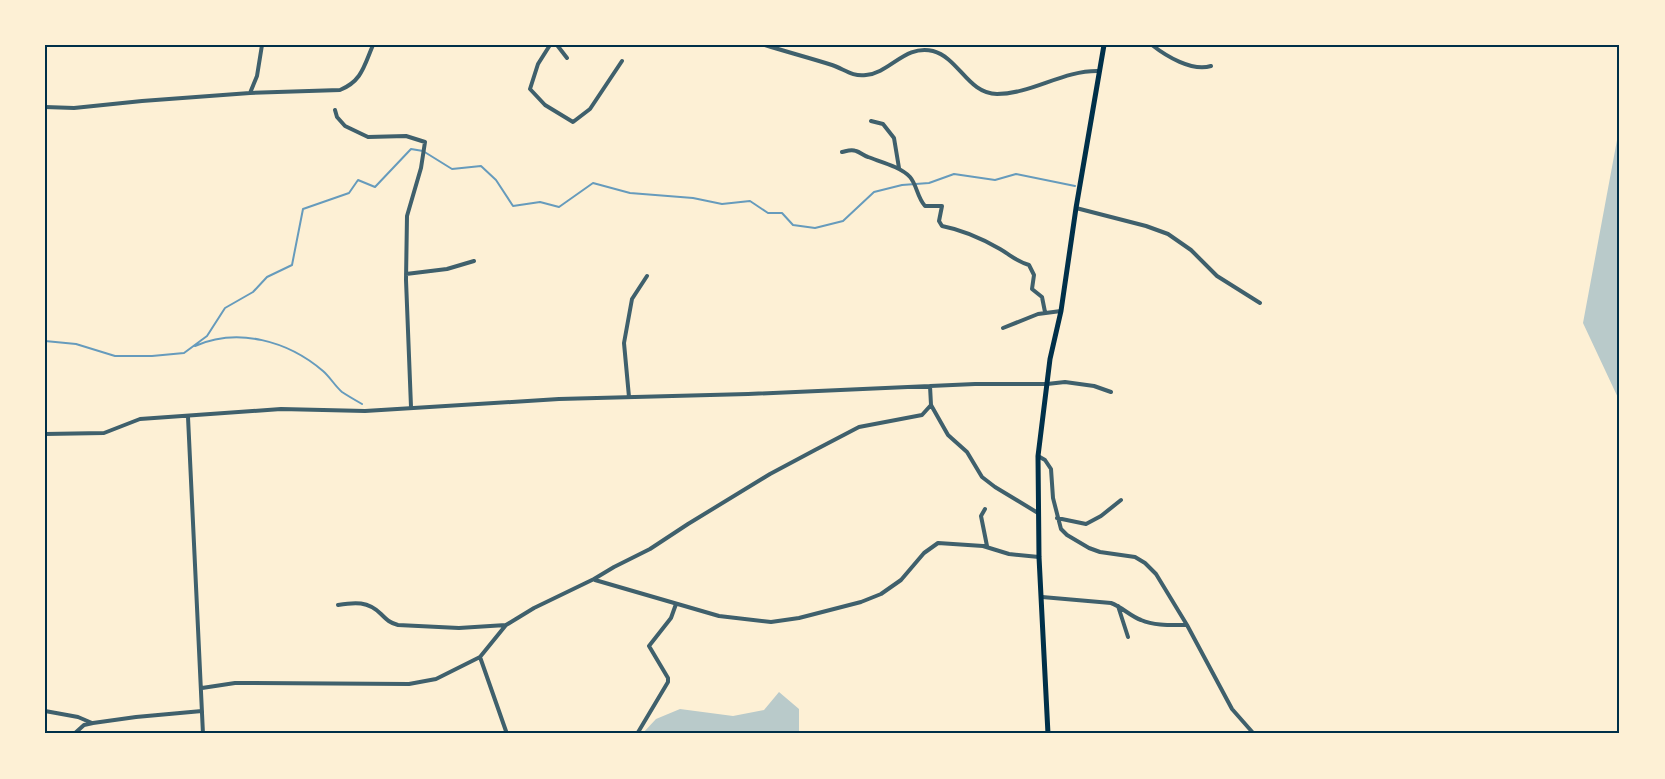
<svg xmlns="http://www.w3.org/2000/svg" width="1665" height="779" font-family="'Roboto Condensed',sans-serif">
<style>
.green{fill:#b9caca}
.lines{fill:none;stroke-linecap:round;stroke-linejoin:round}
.stream{stroke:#669bbc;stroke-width:2}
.minor{stroke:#3f606c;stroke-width:4}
.primary{stroke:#003049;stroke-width:5}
.neatline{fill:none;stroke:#003049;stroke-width:2}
</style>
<rect width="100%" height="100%" fill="#fdf0d5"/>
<!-- green -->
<path class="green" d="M 1620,124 L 1620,402 L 1583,323 Z
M 779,692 L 799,709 L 799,734 L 642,734 L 656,719 L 680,709 L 733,716 L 764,710 Z"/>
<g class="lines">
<!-- stream -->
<path class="stream" d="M 45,341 L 76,344 L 115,356 L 152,356 L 184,353 L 207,336 L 225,308 L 253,292 L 267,277 L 292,265 L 303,209 L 349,193 L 358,180 L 375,187 L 411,149 L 423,151 L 452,169 L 481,166 L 496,180 L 513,206 L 540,202 L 559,207 L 593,183 L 630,193 L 693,198 L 722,204 L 750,201 L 768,213 L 782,213 L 793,225 L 815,228 L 843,221 L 874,192 L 902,185 L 929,183 L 954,174 L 995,180 L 1016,174 L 1075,186
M 195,346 C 238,327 288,341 323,371 C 330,377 335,386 342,392 C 348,396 355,400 362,404"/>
<!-- minor -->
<path class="minor" d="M 550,45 L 538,64 L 530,89 L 545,105 L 573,122 L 590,109 L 622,61
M 557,45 L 567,58
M 765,45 C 787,52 810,58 832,65 C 844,69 852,77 866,75 C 890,73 905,44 933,51 C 959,58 968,94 997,94 C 1032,94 1063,70 1099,71
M 1152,45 C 1166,56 1192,72 1211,66
M 250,93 L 257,76 L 262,45
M 45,107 L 74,108 L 142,101 L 250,93 L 340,90 C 362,81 364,66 373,45
M 335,110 L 337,117 L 345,126 L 368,137 L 406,136 L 425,142 L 421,168 L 407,216 L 406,280 L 411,407
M 871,121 L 883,124 L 894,138 L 899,168
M 842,152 C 847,151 851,149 856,151 C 860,152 864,156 868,157 C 881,162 901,167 910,177 C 917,185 917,197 925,206 L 942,206 L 939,221 L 942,226 C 963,230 981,238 1000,249 C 1012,256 1014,260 1029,265 L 1034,275 L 1032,289 L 1042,297 L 1045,312
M 1076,208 L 1146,226 L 1168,234 L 1191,250 L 1217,276 L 1260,303
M 406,274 L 447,269 L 474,261
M 1003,328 L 1038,314 L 1061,311
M 930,386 L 931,405 L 948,435 L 967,452 L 982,477 L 995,487 L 1038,513
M 629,397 L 624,343 L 632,299 L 647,276
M 188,417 L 203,734
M 45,434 L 104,433 L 140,419 L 281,409 L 365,411 L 559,399 L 748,394 L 975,384 L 1047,384 L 1065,382 L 1094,386 L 1111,392
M 1038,456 L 1045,460 L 1051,469 L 1053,498 L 1061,529 L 1067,535 L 1089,548 L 1100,552 L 1135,557 L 1145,563 L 1156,574 L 1187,625 L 1232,709 L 1254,734
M 985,509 L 981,516 L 987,546
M 1057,518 L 1086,524 L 1101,516 L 1121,500
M 595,580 L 719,616 L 771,622 L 799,618 L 861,602 L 881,594 L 901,580 L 924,553 L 938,543 L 983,546 L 1009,554 L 1039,557
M 1042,597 L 1111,603 C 1122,607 1130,616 1141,620 C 1155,626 1171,625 1186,625
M 338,605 C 355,602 368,601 381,614 C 387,620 390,623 398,625 L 459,628 L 506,625
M 1118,606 L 1128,637
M 480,657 L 507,734
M 202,688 L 235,683 L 409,684 L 436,679 L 480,657 L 506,625 L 534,608 L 594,579 L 614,567 L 650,549 L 688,524 L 770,474 L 815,450 L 859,427 L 922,415 L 931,405
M 45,711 L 78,717 L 92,723
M 74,734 L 84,725 L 93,723 L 136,717 L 202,711
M 637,734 L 668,682 L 668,678 L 649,646 L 671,618 L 676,604"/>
<!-- primary -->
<path class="primary" d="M 1048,734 L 1039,557 L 1038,456 L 1050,359 L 1061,311 L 1076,208 L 1104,45"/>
</g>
<!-- border -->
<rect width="1665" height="779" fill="none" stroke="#fdf0d5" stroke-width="93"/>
<rect x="46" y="46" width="1572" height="686" class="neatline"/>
</svg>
